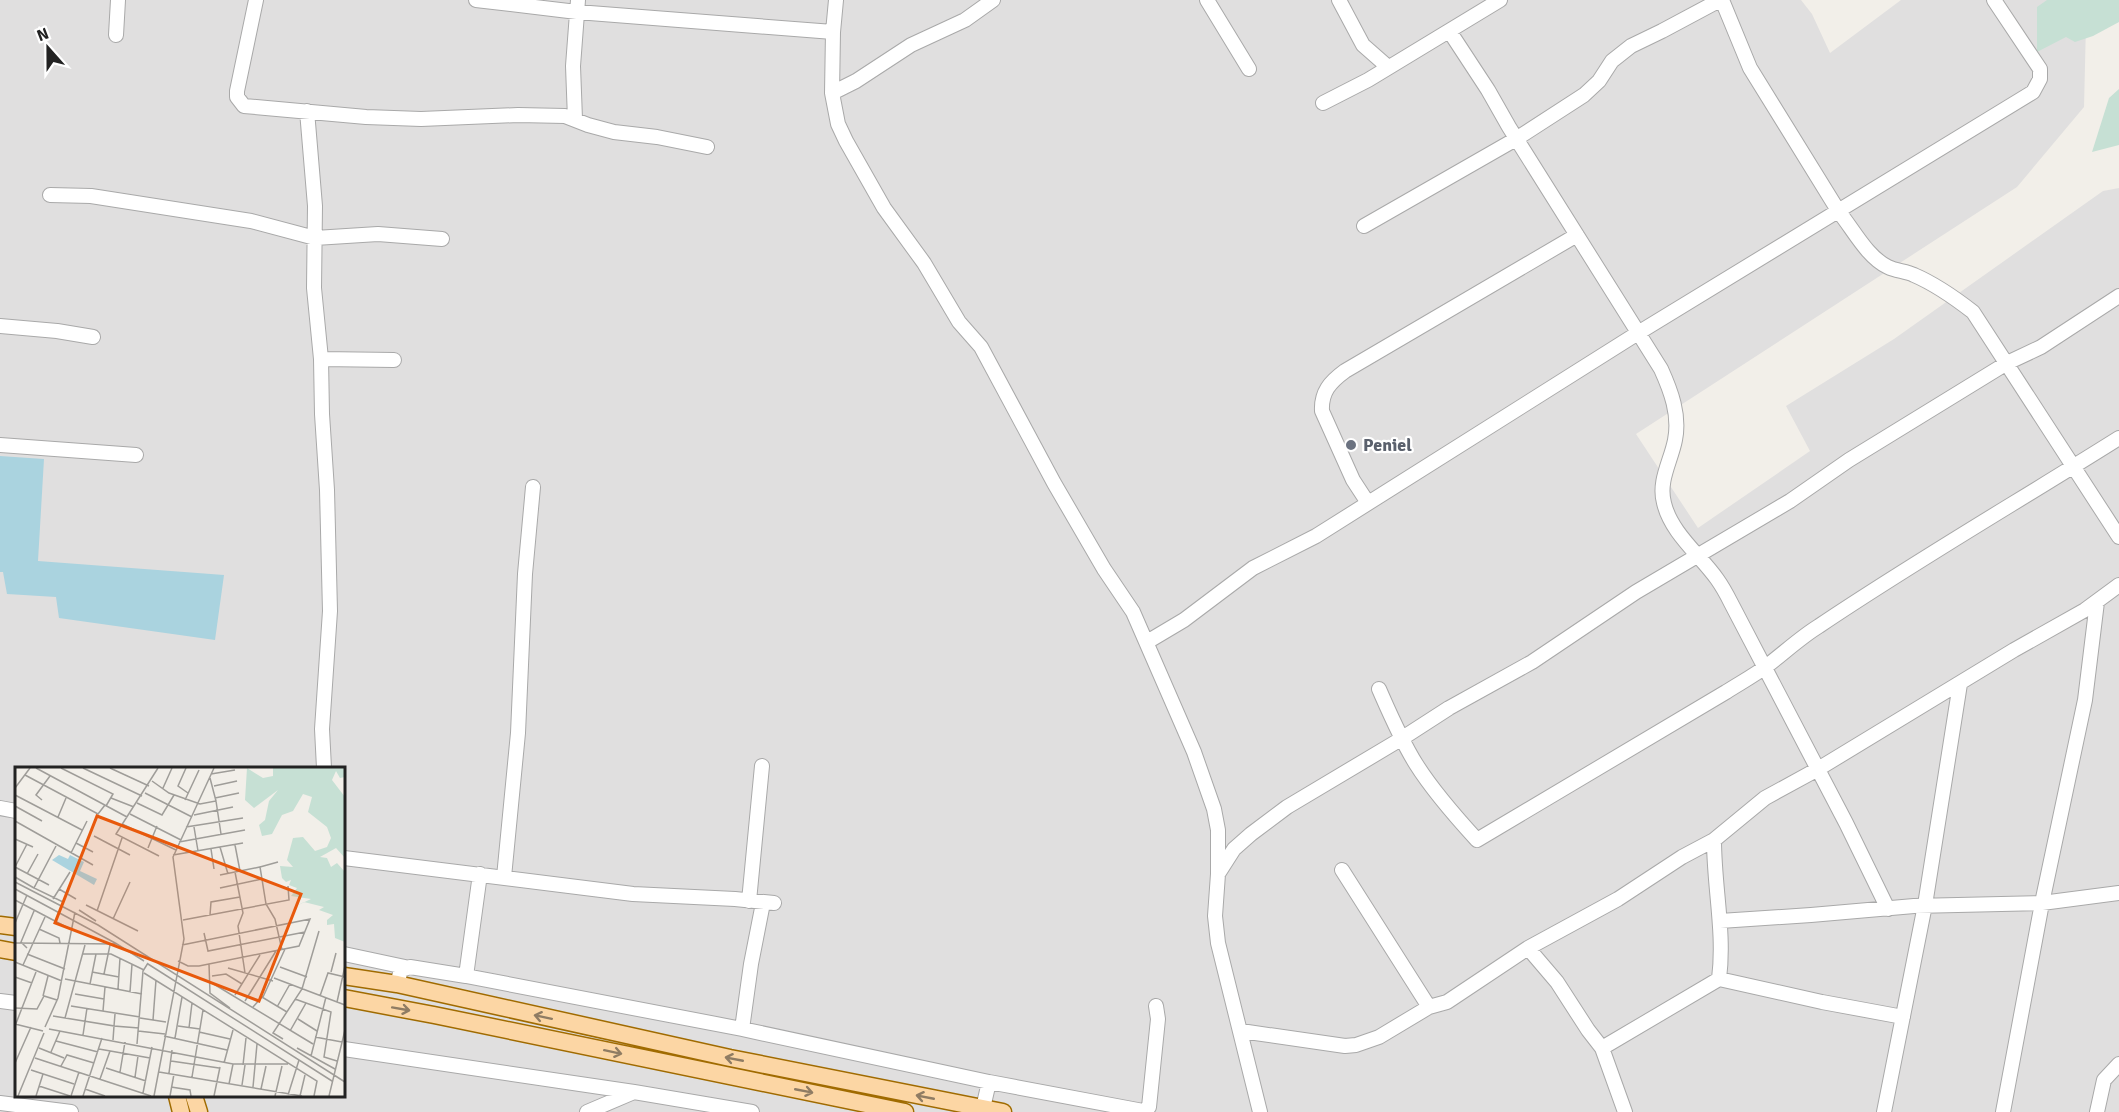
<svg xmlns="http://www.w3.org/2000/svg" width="2119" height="1112" font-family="Signika,sans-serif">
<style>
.residential{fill:#e0dfdf;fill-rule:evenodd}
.wetland{fill:#c6e0d4}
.water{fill:#aad3df}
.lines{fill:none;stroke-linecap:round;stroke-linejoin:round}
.minor-casing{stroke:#a9a9a9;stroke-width:16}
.major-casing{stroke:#a06b00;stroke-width:19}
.minor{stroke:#fff;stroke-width:14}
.major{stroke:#fcd6a4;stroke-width:16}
.oneway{stroke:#8f7c63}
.worship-dot{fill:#6b7280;stroke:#fff;stroke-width:2}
.labels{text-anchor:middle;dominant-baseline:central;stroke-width:4.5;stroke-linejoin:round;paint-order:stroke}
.worship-label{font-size:18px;font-weight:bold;fill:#5b616d;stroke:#fff;text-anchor:start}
.inset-road{fill:none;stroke:#9f9d99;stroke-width:1.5}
.view{fill:#e8590c;fill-opacity:0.15;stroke:#e8590c;stroke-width:3}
.inset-edge{fill:none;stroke:#222;stroke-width:3}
</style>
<rect width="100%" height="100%" fill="#f2efe9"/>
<!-- residential -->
<path class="residential" d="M 0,0 L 1801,0 L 1812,14 L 1830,53 L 1901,0 L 2070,0 L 2086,24 L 2084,107 L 2017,187 L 1636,434 L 1698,528 L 1810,451 L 1786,406 L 1894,339 L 2103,191 L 2119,188 L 2119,1112 L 0,1112 ZM 16,768 L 344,768 L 344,1096 L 16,1096 Z"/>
<!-- wetland -->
<path class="wetland" d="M 2047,0 L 2119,0 L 2119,22 L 2093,36 L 2075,42 L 2066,37 L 2037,52 L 2037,7 Z
M 2119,89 L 2119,145 L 2092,152 L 2109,98 Z"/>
<!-- water -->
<path class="water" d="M 0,456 L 44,459 L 38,561 L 224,575 L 215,640 L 59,618 L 56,597 L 7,594 L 3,572 L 0,572 Z"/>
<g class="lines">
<defs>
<path id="minor" d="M 256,0 L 237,91 L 237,97 L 244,106 L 366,117 L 421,119 L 518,115 L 565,116 L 588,125 L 614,132 L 657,137 L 707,147
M 476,0 L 577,12 L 833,32
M 836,0 L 833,32 L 832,93 L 838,124 L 846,141 L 884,208 L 924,263 L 959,322 L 981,347 L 1054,483 L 1104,569 L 1133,612 L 1194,752 L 1214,809 L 1218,830 L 1218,874 L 1215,916 L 1218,943 L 1260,1112
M 1207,0 L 1249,69
M 1339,0 L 1363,45 L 1388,67
M 1722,0 L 1750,68 L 1839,212 C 1853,229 1867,257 1888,267 C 1896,271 1906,271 1914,275 C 1935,284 1955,298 1973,312 L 2119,537
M 1450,32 L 1488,90 L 1509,127 L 1661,369 C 1671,391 1680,415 1675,440 C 1671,461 1658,481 1664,503 C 1671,533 1700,555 1717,579 C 1722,586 1727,595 1731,603 L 1846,823 L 1888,909
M 116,35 L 118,0
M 832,93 L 856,81 L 911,45 L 965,20 L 993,0
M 1323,103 L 1368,80 L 1500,0
M 307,111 L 315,206 L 314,288 L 321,359 L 322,414 L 327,490 L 330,611 L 322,729 L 324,768
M 575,119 L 573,66 L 578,0
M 50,195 L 91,196 L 251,221 L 315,238 L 378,234 L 442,239
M 1364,226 L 1516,139 L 1584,95 L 1599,81 L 1612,61 L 1631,46 L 1662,31 L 1720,0
M 0,326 L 57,331 L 93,337
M 321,359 L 394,360
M 0,445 L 136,455
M 1368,503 L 1353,480 L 1322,411 C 1321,392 1330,382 1345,371 L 1577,235
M 1147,642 L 1184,620 L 1253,568 L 1316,536 L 1638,333 L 2033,92 L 2040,79 L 2040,69 L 1994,0
M 1379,689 C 1390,714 1401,740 1416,764 C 1433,791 1455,816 1477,840 L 1726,692 C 1740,683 1755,675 1768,665 C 1785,652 1801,637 1819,626 C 1917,560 2019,501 2119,438
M 0,808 L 16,811
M 1714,840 C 1714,887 1725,933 1719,979
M 344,858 L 633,894 L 735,899 L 774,903
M 1342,870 L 1429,1007
M 1218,874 L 1234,849 L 1251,834 L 1287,807 L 1401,739 L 1449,708 L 1532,662 L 1636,592 L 1790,501 L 1849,460 L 2007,363 L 2041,347 L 2119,296
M 504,877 L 518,733 L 525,574 L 533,487
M 749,901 L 762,766
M 1720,921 L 1811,915 L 1914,906 L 2042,903 L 2119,893
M 1528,948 L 1557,982 L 1588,1030 L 1602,1048 L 1625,1112
M 344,954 L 405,967
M 466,976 L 742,1029 L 751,964 L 763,903
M 397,984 L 401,970 L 410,967 L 466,976 L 480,874
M 0,1001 L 16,1003
M 742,1029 L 989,1082 L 1143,1111 L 1149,1107 L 1158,1019 L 1156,1006
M 1241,1031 L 1345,1046 L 1356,1045 L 1379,1037 L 1429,1007 L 1447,1002 L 1528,948 L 1618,899 L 1682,857 L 1714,840 L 1765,798 L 1818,769 L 2014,650 L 2085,610 L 2119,585
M 1602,1048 L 1719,979 L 1822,1002 L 1903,1017
M 344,1049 L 634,1092
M 0,1103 L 71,1112
M 983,1108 L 989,1082
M 587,1112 L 634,1092 L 752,1112
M 1884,1112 L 1925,905 L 1960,684
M 2003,1112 L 2042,903 L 2085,700 L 2097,602
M 2097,1112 L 2104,1080 L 2119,1064"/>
<path id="major" d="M 0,925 L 16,927
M 0,949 L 16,952
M 344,976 L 397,984 L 730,1058 L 1003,1112
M 344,998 L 434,1015 L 905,1112
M 177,1096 L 181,1112
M 194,1096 L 199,1112"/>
</defs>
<!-- minor casing -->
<use href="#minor" class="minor-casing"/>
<!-- major casing -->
<use href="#major" class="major-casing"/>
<!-- minor -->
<use href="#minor" class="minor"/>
<!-- major -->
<use href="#major" class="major"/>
</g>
<!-- one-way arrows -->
<defs><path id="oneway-shaft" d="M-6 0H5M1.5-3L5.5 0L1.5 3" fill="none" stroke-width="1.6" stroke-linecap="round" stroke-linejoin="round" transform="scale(1.5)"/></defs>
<g class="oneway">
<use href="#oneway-shaft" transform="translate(401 1009) rotate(10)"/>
<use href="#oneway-shaft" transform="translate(543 1017) rotate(-168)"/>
<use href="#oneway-shaft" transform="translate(613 1052) rotate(12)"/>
<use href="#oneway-shaft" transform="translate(734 1059) rotate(-169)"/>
<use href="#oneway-shaft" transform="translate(804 1091) rotate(11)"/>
<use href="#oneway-shaft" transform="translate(925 1097) rotate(-169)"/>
</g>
<!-- markers -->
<circle class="worship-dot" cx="1351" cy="445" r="6"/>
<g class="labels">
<!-- worship labels -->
<g class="worship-label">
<text x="1363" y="445">Peniel</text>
</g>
</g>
<!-- overview -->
<g transform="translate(15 767)">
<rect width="330" height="330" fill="#f2efe9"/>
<path d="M 232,1 L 248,11 L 258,9 L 258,1 L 330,1 L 330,10 L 325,11 L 321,4 L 317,13 L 330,30 L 330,91 L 321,81 L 305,90 L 312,91 L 316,100 L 322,96 L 330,105 L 330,175 L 320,171 L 319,157 L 312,158 L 312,153 L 318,148 L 304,143 L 309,140 L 289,135 L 277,141 L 296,132 L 276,129 L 282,121 L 274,118 L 276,113 L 271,115 L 267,111 L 265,99 L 278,100 L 272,93 L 278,71 L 288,70 L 300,84 L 312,80 L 316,71 L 312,60 L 293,45 L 297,30 L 288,27 L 278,44 L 267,48 L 257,67 L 247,69 L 244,58 L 250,53 L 254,34 L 263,23 L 239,41 L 230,33 Z" fill="#c6e0d4"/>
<path d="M 44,88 L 53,92 L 55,88 L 69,95 L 65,104 L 82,112 L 79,118 L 37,93 Z" fill="#aad3df"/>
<path class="inset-road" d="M 21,1 L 112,50M 46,1 L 98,27 L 91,39M 68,1 L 127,29M 95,1 L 134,19M 143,1 L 101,67 L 144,89M 171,1 L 163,19 L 173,26M 196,7 L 220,3M 10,8 L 83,47 L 90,38M 137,14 L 154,26 L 185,37 L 201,34 L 195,11M 199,19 L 222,14M 0,21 L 15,1M 148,21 L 157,1M 130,26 L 177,50M 0,28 L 67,63M 96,31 L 119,40M 200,31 L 224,26M 27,33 L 21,28 L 35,9M 170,33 L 184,3M 201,34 L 206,67M 122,36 L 147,48 L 159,28M 0,39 L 27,54M 115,47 L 166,73M 179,48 L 218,40M 43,50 L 51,31M 0,54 L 78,98M 107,57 L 161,83M 171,60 L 228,51M 179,60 L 183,84M 79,69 L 115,88M 0,72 L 18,80M 164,75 L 230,63M 61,76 L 78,85M 220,78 L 225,104M 41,79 L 19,121 L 48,135M 205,80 L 213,107M 133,81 L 142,59M 196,82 L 199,102M 56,86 L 72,54M 158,88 L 228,76M 0,100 L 34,118M 0,100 L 12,77M 245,100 L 263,95M 220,105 L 228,146 L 223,159 L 230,206M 12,107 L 23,87M 205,108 L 245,100 L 251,137 L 260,152 L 267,183M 0,110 L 19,121M 0,115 L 83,158 L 330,315M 205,121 L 247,112M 0,122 L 102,177M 44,122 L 61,132M 38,132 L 55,105M 0,133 L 57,163M 71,138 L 123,164M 64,143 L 81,154M 82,144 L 107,71M 195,148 L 196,135 L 225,130M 98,152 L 115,115M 168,153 L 274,133 L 273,119M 0,156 L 12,128M 24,162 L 44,171 L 45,176M 189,166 L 193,184 L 290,165M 0,176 L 102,177 L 129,194M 12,181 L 6,175 L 19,144M 12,187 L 50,202M 68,187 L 96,187 L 129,203M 163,194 L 173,199 L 184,199 L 284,179 L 295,152 L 167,178M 0,195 L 47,214M 133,197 L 317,314M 194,197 L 195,226 L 215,241M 8,198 L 30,150M 265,200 L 292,210M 213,201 L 258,214M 77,205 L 104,210M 316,205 L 321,186M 129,206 L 302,314 L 299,329M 89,207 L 95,178M 197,209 L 211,207 L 227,217M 0,210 L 17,216M 259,211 L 330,238M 50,212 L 127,227M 197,216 L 298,277M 75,217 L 81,187M 103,222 L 105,191M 115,225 L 117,197M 60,227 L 89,232M 220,228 L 245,188M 28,229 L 33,209M 305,229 L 313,206 L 330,210M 248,230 L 270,182M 280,232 L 316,245 L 309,290 L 322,294M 230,234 L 261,184M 322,235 L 330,199M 56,239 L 125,250M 238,240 L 247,230 L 272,245M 262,240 L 275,217M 0,241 L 22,242 L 29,229 L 42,233M 88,244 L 90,220M 100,247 L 99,259 L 124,261M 38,249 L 99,259 L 98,273M 50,251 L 70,178M 125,251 L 151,255M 283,252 L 302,264M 138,253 L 141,213M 0,257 L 28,264M 0,259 L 21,205M 163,259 L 185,262M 30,260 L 43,231 L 60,145M 174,261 L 177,236M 34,262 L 218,297 L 273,297M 123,264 L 150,267M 275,264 L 291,236M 184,265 L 215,272M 68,268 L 72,241M 149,269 L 212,283M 300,270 L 327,275M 160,271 L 167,230M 268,272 L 258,266 L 287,222 L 304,164M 41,274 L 83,285M 122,277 L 128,204 L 133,196M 24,281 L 49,291M 282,281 L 320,302M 84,282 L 135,291M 36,285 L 45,264M 296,289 L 311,230M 20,291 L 136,329M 156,294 L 204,301M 0,296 L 16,260M 209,296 L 218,263M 228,298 L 231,271M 46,299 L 52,288 L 79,296M 91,301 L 131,314M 16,303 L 59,317M 105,305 L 110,275M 144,305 L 287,329M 154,306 L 157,283M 120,310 L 123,289M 177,310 L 188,243M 85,312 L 95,284M 214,317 L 218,297M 227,318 L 230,298M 24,319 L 55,329M 156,320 L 175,323 L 176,329M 238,320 L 242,277M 70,322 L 90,329M 246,322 L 251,299M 128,326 L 137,280M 273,328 L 284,293M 3,329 L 29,266M 21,329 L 28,307M 56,329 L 64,305M 68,329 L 87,271M 139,329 L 169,172 L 158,90 L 199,1M 155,329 L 159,307M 199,329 L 205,300M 260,329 L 267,299M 285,329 L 290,308M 314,329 L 330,263"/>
<path class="view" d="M 82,49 L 286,127 L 244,234 L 40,156 Z"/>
<rect width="330" height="330" class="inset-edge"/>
</g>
<!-- north arrow -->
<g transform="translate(48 48) rotate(339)" stroke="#ffffff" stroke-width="4.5" paint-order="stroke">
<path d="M0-4.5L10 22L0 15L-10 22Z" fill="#222222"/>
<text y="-9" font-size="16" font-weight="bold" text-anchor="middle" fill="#222222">N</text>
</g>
</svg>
